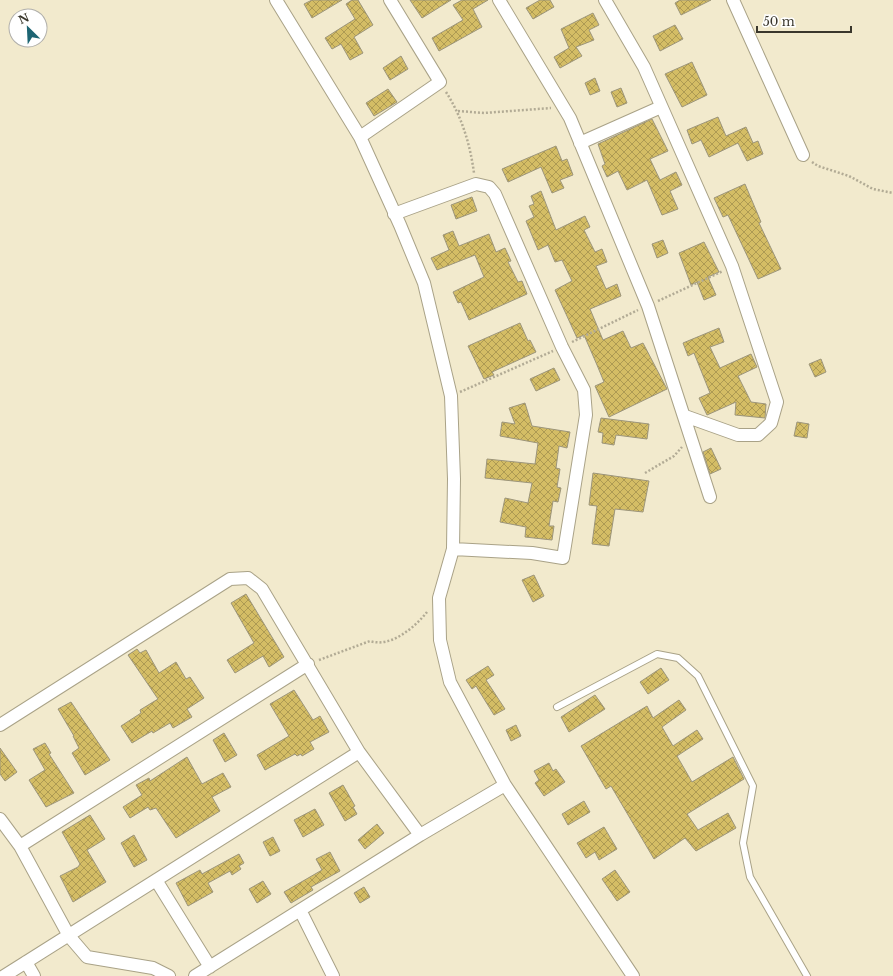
<svg xmlns="http://www.w3.org/2000/svg" width="893" height="976" font-family="'Libre Baskerville',serif">
<style>
.building{fill:url(#building-cross-hatch);stroke:#9c957b}
.lines{fill:none;stroke-linecap:round;stroke-linejoin:round}
.service-casing{stroke:#a9a287;stroke-width:8}
.minor-casing{stroke:#a9a287;stroke-width:14}
.path{stroke:#b2ab95;stroke-width:2.5;stroke-dasharray:2 2;stroke-linecap:butt}
.service{stroke:#fff;stroke-width:6}
.minor{stroke:#fff;stroke-width:12}
</style>
<defs>
<pattern id="building-cross-hatch" width="8" height="8" patternUnits="userSpaceOnUse"><rect width="8" height="8" fill="#d4bd65"/><path d="M0 0l8 8M0 8l8-8" fill="none" stroke="#ad9a53"/></pattern>
</defs>
<rect width="100%" height="100%" fill="#f2eacd"/>
<!-- building -->
<path class="building" d="M 312,0 L 342,0 L 312,18 L 304,4 Z
M 352,0 L 358,0 L 373,25 L 354,37 L 363,53 L 350,60 L 341,44 L 332,49 L 325,38 L 355,19 L 346,4 Z
M 410,0 L 451,0 L 422,18 Z
M 462,0 L 488,0 L 473,9 L 482,27 L 439,51 L 432,38 L 463,20 L 453,5 Z
M 540,0 L 550,0 L 554,7 L 533,19 L 526,8 Z
M 680,0 L 711,0 L 681,15 L 675,3 Z
M 593,13 L 599,25 L 589,30 L 594,40 L 576,47 L 582,56 L 560,68 L 554,57 L 569,48 L 561,29 Z
M 675,25 L 683,39 L 660,51 L 653,36 Z
M 401,56 L 408,69 L 390,80 L 383,68 Z
M 692,62 L 707,95 L 682,107 L 665,74 Z
M 595,78 L 600,91 L 590,95 L 585,83 Z
M 621,88 L 627,103 L 617,107 L 611,92 Z
M 388,89 L 397,102 L 374,116 L 366,103 Z
M 718,117 L 726,136 L 746,127 L 753,143 L 758,141 L 763,154 L 747,161 L 738,143 L 709,157 L 701,140 L 692,144 L 687,130 Z
M 652,119 L 668,151 L 650,159 L 660,180 L 676,172 L 682,185 L 670,191 L 678,209 L 662,215 L 647,180 L 627,190 L 618,171 L 607,177 L 602,166 L 605,164 L 598,144 Z
M 556,146 L 562,161 L 567,159 L 573,175 L 560,180 L 564,188 L 552,193 L 541,167 L 508,182 L 502,169 Z
M 745,184 L 761,222 L 759,223 L 781,269 L 758,279 L 728,215 L 723,217 L 714,198 Z
M 541,191 L 556,230 L 585,216 L 590,227 L 584,230 L 595,252 L 602,249 L 607,262 L 596,266 L 606,289 L 617,284 L 621,296 L 590,309 L 603,340 L 623,331 L 631,348 L 643,343 L 667,389 L 609,417 L 595,386 L 604,382 L 597,365 L 584,335 L 577,338 L 555,290 L 572,281 L 562,260 L 555,262 L 548,245 L 538,250 L 526,221 L 534,217 L 529,206 L 534,204 L 531,196 Z
M 472,197 L 477,211 L 456,219 L 451,205 Z
M 453,231 L 459,246 L 489,234 L 496,252 L 505,248 L 511,261 L 508,262 L 518,282 L 522,281 L 527,294 L 469,320 L 461,302 L 458,303 L 453,292 L 484,277 L 475,255 L 437,270 L 431,258 L 449,250 L 443,235 Z
M 663,240 L 668,253 L 657,258 L 652,244 Z
M 704,242 L 719,272 L 708,277 L 716,295 L 704,300 L 697,282 L 691,285 L 679,253 Z
M 520,323 L 528,341 L 530,340 L 536,352 L 492,372 L 494,375 L 484,379 L 468,346 Z
M 719,328 L 724,342 L 710,347 L 720,368 L 751,354 L 757,367 L 738,376 L 751,402 L 766,404 L 765,418 L 735,415 L 736,402 L 707,415 L 699,398 L 710,393 L 694,353 L 688,356 L 683,343 Z
M 821,359 L 826,372 L 815,377 L 809,364 Z
M 554,368 L 560,380 L 536,391 L 530,379 Z
M 525,403 L 532,426 L 570,432 L 567,448 L 559,446 L 556,468 L 560,469 L 557,487 L 561,488 L 558,502 L 553,501 L 549,526 L 554,526 L 552,540 L 525,537 L 526,527 L 500,522 L 505,498 L 528,503 L 532,483 L 485,478 L 487,459 L 535,464 L 538,443 L 500,436 L 502,422 L 515,424 L 509,408 Z
M 601,418 L 649,424 L 647,439 L 616,435 L 614,445 L 602,443 L 603,433 L 598,432 Z
M 797,422 L 809,424 L 807,438 L 794,436 Z
M 711,448 L 721,469 L 710,474 L 703,452 Z
M 593,473 L 649,481 L 643,512 L 615,509 L 609,546 L 592,544 L 597,506 L 589,505 Z
M 534,575 L 544,596 L 533,602 L 522,580 Z
M 246,594 L 284,657 L 269,667 L 263,656 L 235,673 L 227,660 L 254,643 L 231,603 Z
M 137,649 L 140,653 L 146,650 L 159,673 L 176,662 L 186,679 L 190,677 L 204,698 L 187,709 L 192,717 L 173,728 L 170,723 L 153,733 L 152,731 L 132,743 L 121,726 L 141,713 L 140,710 L 158,699 L 128,655 Z
M 488,666 L 494,675 L 486,680 L 505,709 L 494,715 L 476,686 L 472,689 L 466,680 Z
M 661,668 L 669,680 L 648,694 L 640,682 Z
M 294,690 L 313,720 L 320,716 L 329,732 L 310,742 L 314,749 L 302,756 L 301,754 L 297,756 L 295,754 L 265,770 L 257,755 L 289,736 L 270,704 Z
M 595,695 L 605,709 L 569,732 L 561,717 Z
M 679,700 L 686,710 L 662,727 L 673,746 L 697,730 L 703,739 L 677,756 L 692,782 L 733,757 L 744,779 L 687,814 L 698,830 L 728,813 L 736,828 L 696,851 L 685,838 L 654,859 L 611,786 L 606,789 L 581,746 L 647,706 L 653,718 Z
M 71,702 L 110,760 L 85,775 L 72,753 L 79,748 L 73,736 L 74,736 L 58,709 Z
M 516,725 L 521,736 L 511,741 L 506,730 Z
M 224,733 L 237,755 L 225,762 L 213,740 Z
M 45,743 L 51,753 L 49,754 L 74,793 L 46,807 L 29,780 L 45,770 L 33,749 Z
M 0,748 L 17,772 L 5,781 L 0,774 Z
M 187,757 L 202,784 L 223,773 L 231,787 L 212,797 L 220,811 L 176,838 L 156,808 L 150,810 L 148,807 L 130,818 L 123,807 L 142,795 L 136,785 L 149,778 L 150,781 Z
M 549,763 L 553,771 L 556,769 L 565,782 L 544,796 L 535,783 L 539,780 L 534,771 Z
M 343,785 L 355,806 L 353,807 L 357,814 L 345,821 L 329,793 Z
M 584,801 L 590,812 L 568,825 L 562,814 Z
M 315,809 L 324,825 L 303,837 L 294,820 Z
M 90,815 L 105,839 L 87,850 L 106,882 L 73,902 L 60,876 L 78,867 L 80,864 L 62,832 Z
M 377,824 L 384,833 L 365,849 L 358,840 Z
M 604,827 L 617,849 L 599,860 L 595,852 L 586,858 L 577,843 Z
M 134,835 L 147,860 L 134,867 L 121,843 Z
M 273,837 L 280,851 L 270,856 L 263,842 Z
M 330,852 L 340,871 L 311,887 L 313,890 L 291,903 L 284,892 L 322,870 L 316,859 Z
M 239,854 L 244,863 L 239,866 L 241,869 L 232,875 L 230,871 L 208,883 L 213,892 L 188,906 L 176,883 L 200,870 L 202,874 Z
M 615,870 L 630,892 L 617,901 L 602,879 Z
M 263,881 L 271,894 L 257,903 L 249,889 Z
M 364,887 L 370,897 L 360,903 L 354,893 Z"/>
<g class="lines">
<defs>
<path id="service" d="M 557,707 L 657,654 L 678,658 L 698,676 L 753,786 L 743,843 L 750,877 L 807,976"/>
<path id="minor" d="M 276,0 L 360,137 L 400,225 L 424,283 L 451,396 L 454,479 L 453,549 L 439,598 L 440,640 L 450,682 L 505,785 L 633,976
M 499,0 L 570,118 L 648,306 L 710,497
M 605,0 L 644,67 L 732,266 L 777,402 L 771,423 L 758,435 L 738,435 L 685,416
M 733,0 L 803,155
M 360,137 L 440,82 L 390,0
M 580,143 L 661,107
M 394,214 L 476,184 L 489,187 L 495,194 L 562,347 L 584,390 L 586,415 L 563,558 L 532,553 L 453,549
M 0,725 L 230,579 L 248,578 L 262,589 L 359,752
M 0,819 L 20,846 L 308,664
M 20,846 L 69,936 L 87,957 L 153,968 L 169,976
M 156,880 L 210,967
M 300,910 L 333,976
M 26,962 L 34,976
M 4,976 L 359,752 L 420,835
M 195,976 L 420,835 L 505,785"/>
</defs>
<!-- service casing -->
<use href="#service" class="service-casing"/>
<!-- minor casing -->
<use href="#minor" class="minor-casing"/>
<!-- path -->
<path class="path" d="M 446,92 C 462,117 470,144 474,173
M 458,111 L 484,113 L 551,108
M 812,162 L 818,166 L 849,176 L 873,189 L 893,193
M 658,301 L 723,271
M 572,342 L 638,310
M 460,392 L 553,351
M 645,473 L 674,456 L 682,447
M 319,660 L 370,641 C 391,648 415,627 427,612"/>
<!-- service -->
<use href="#service" class="service"/>
<!-- minor -->
<use href="#minor" class="minor"/>
</g>
<!-- north arrow -->
<g transform="translate(28 28) rotate(336)"><circle r="19" fill="#ffffff" stroke="#b0afab"/>
<path d="M0-3L7 15L0 10L-7 15Z" fill="#1d6573"/>
<text y="-6" font-size="11" font-weight="bold" text-anchor="middle" fill="#3a372c">N</text>
</g>
<!-- scale -->
<path d="M757 26v6h94v-6" fill="none" stroke="#3a372c" stroke-width="2"/>
<text x="763" y="26" font-size="12" fill="#3a372c" stroke="#ffffff" stroke-width="3" paint-order="stroke">50 m</text>
</svg>
